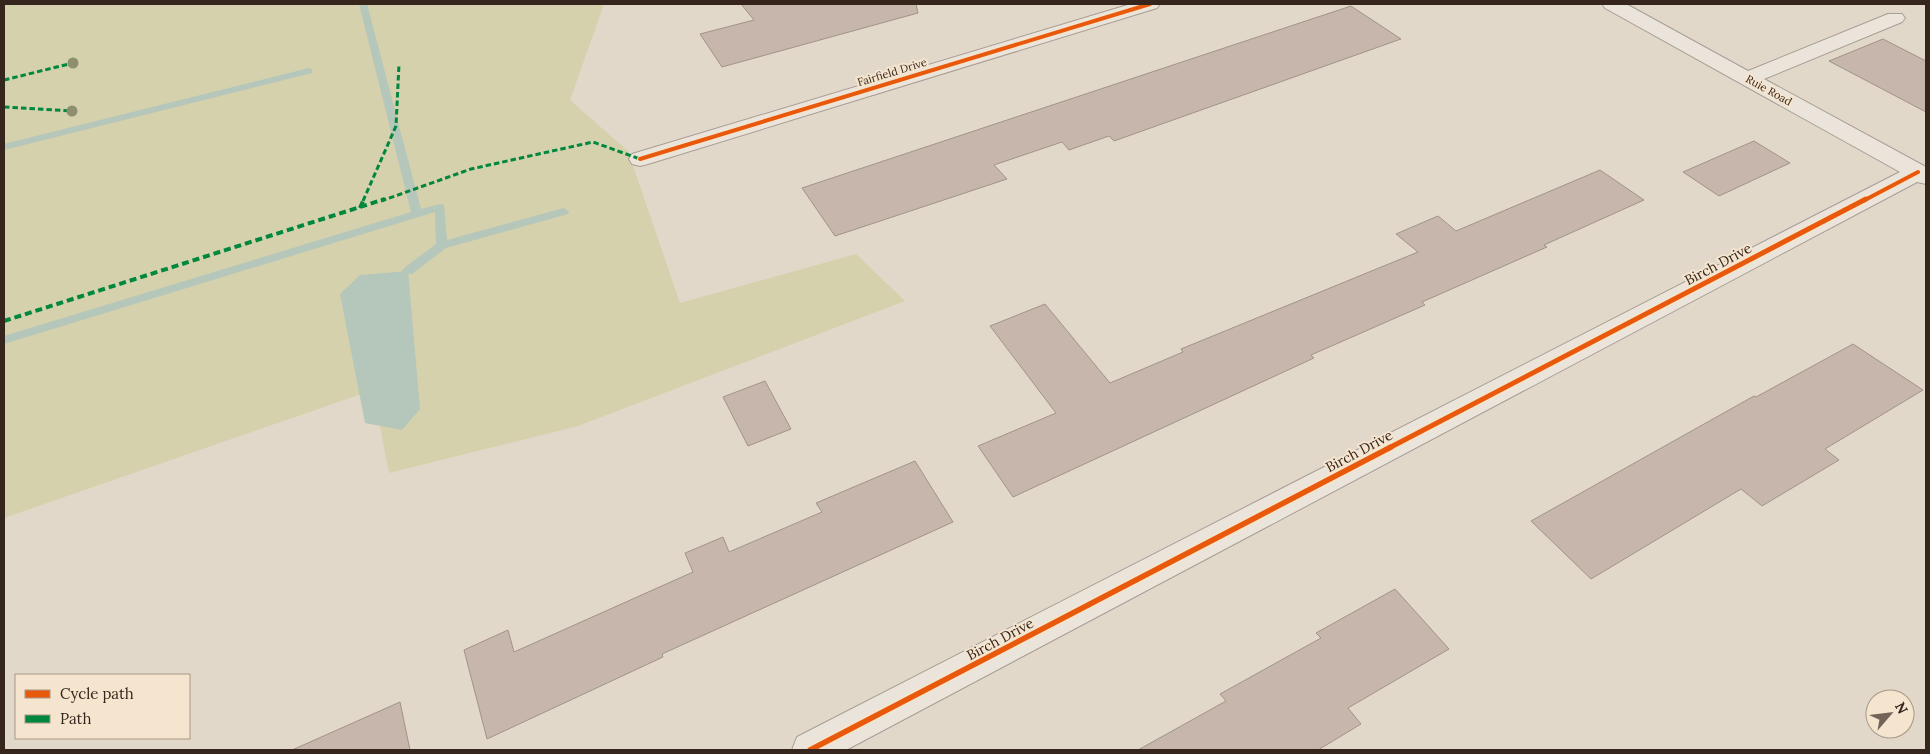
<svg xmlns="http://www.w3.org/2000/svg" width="1930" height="754" font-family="Lora,serif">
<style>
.green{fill:#d5d1ac}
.water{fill:#b5c6ba}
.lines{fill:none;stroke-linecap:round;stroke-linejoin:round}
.stream{fill:#b5c6ba;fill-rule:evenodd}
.building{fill:#c6b6ab;stroke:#a2938a}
.minor-casing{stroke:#a79d93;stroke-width:2}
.minor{fill:#eae4db;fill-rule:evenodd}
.quiet-far1{stroke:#00873e;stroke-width:3;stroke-dasharray:5.5 3;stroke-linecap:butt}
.quiet{stroke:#00873e;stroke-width:4;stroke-dasharray:7 4;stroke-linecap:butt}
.cycleway-far2-casing{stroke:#f5e5ce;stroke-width:6}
.cycleway-far1-casing{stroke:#f5e5ce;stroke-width:8}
.cycleway-casing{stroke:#f5e5ce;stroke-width:9}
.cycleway-far2{stroke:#e8590c;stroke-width:4}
.cycleway-far1{stroke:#e8590c;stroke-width:5}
.cycleway{stroke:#e8590c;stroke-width:5.5}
.tree{fill:#8f8e6e}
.labels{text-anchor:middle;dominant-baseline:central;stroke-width:4;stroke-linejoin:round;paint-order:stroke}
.far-street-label{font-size:11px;fill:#35251c;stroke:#f5e5ce}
.street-label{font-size:14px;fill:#35251c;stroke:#f5e5ce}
</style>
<rect width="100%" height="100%" fill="#e2d8ca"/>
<!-- green -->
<path class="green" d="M 4,4 L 604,4 L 570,100 L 628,151 L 680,303 L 856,254 L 905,301 L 578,426 L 389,473 L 373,390 L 4,518 Z"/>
<!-- water -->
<path class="water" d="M 408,271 L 420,409 L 402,430 L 365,423 L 340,294 L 360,275 Z"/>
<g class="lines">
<!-- stream -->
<path class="stream" d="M 359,4 L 367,4 L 421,209 L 440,204 L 444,205 L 447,240 L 564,208 L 569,212 L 568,214 L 446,248 L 412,274 L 404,274 L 402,271 L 404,268 L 436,244 L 435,212 L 4,344 L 4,336 L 411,212 Z
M 309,68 L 312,69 L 312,73 L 4,150 L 4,144 Z"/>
</g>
<!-- building -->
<path class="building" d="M 741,4 L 916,4 L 918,13 L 722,67 L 700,34 L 754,20 Z
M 1351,6 L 1401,39 L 1114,141 L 1109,136 L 1069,150 L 1062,142 L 994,165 L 1007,179 L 835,236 L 802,188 Z
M 1883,39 L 1926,61 L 1926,112 L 1829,61 Z
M 1754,141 L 1790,163 L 1719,196 L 1683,172 Z
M 1600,170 L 1644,200 L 1544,245 L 1547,247 L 1422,302 L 1425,305 L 1311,355 L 1314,358 L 1013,497 L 978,446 L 1056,413 L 990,326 L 1045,304 L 1110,383 L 1183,352 L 1181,349 L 1418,252 L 1396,234 L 1438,216 L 1456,231 Z
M 1853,344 L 1923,390 L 1825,449 L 1839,460 L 1762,506 L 1741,489 L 1591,579 L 1531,521 L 1754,396 L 1756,397 Z
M 765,381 L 791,429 L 748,446 L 723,397 Z
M 915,461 L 953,522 L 662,654 L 663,657 L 487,739 L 464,650 L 508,630 L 514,652 L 693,572 L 685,553 L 723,537 L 729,552 L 822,512 L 816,503 Z
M 1395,589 L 1449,649 L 1348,708 L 1361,724 L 1318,750 L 1138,750 L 1226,701 L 1220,694 L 1321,638 L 1316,633 Z
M 400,702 L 410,750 L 292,750 Z"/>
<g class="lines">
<defs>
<path id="minor" d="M 1131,4 L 1160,4 L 1157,8 L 648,164 L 640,166 L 632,164 L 629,159 L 632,154 Z
M 1602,4 L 1626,4 L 1748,71 L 1888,14 L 1902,14 L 1905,18 L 1902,22 L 1764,79 L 1926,167 L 1926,184 L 1917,182 L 846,750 L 792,750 L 797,737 L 1900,172 L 1605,8 Z"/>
</defs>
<!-- minor casing -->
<use href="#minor" class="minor-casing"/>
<!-- minor -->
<use href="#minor" class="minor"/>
<!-- quiet-far1 -->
<path class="quiet-far1" d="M 4,80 L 73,63
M 4,107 L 72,111
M 363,201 L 396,126 L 399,64
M 381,201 L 471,169 L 593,142 L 640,159"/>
<!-- quiet -->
<path class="quiet" d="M 360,208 L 364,199
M 4,321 L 385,199"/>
<defs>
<path id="cycleway-far2" d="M 640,159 L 1150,4
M 1863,201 L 1918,172"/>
<path id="cycleway-far1" d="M 1389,448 L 1866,199"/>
<path id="cycleway" d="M 810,750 L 1391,447"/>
</defs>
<!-- cycleway-far2 casing -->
<use href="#cycleway-far2" class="cycleway-far2-casing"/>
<!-- cycleway-far1 casing -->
<use href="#cycleway-far1" class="cycleway-far1-casing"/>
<!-- cycleway casing -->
<use href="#cycleway" class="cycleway-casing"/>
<!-- cycleway-far2 -->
<use href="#cycleway-far2" class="cycleway-far2"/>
<!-- cycleway-far1 -->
<use href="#cycleway-far1" class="cycleway-far1"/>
<!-- cycleway -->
<use href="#cycleway" class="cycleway"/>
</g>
<!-- trees -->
<g class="tree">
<circle cx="73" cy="63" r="5.5"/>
<circle cx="72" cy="111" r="5.5"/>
</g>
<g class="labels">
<!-- far-street labels -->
<g class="far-street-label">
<text transform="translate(892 72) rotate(-17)">Fairfield Drive</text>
<text transform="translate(1769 90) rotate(29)">Ruie Road</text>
</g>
<!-- street labels -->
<g class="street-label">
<text transform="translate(1718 264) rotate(-28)">Birch Drive</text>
<text transform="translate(1359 451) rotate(-28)">Birch Drive</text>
<text transform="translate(1000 639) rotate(-28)">Birch Drive</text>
</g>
</g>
<!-- border -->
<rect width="1930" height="754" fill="none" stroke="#35251c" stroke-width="10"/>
<!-- legend -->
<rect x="15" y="674" width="175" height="65" fill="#f5e5ce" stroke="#a89887"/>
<rect x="25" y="690" width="25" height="8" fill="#e8590c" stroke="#a89887"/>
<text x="60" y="699" font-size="15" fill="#35251c">Cycle path</text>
<rect x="25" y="715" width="25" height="8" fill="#00873e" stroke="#a89887"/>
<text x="60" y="724" font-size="15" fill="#35251c">Path</text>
<!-- north arrow -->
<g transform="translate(1890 714) rotate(62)"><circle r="24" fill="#f5e5ce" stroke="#a89887"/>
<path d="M0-4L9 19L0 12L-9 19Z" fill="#726459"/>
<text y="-8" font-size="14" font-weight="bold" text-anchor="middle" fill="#35251c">N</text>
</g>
</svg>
